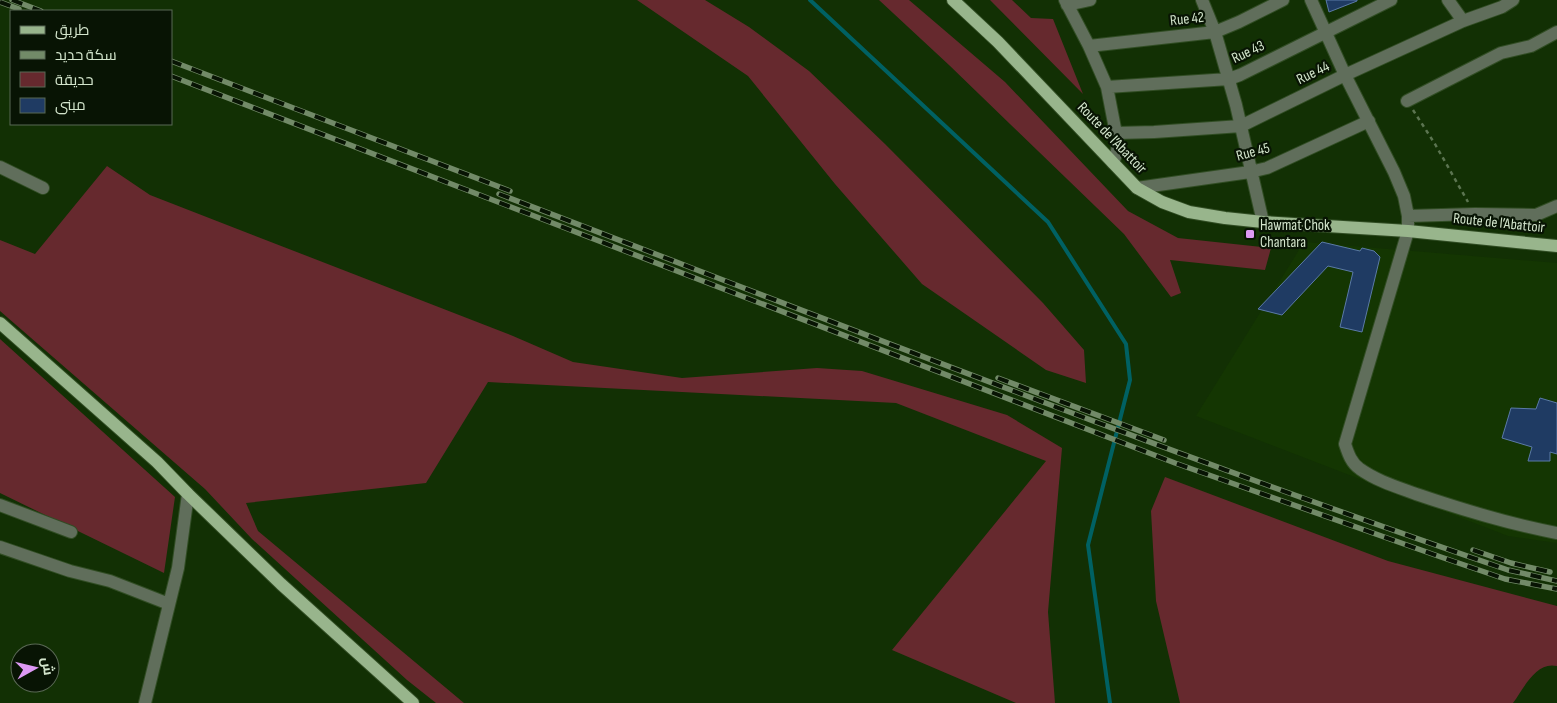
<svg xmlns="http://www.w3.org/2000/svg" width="1557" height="703" font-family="'Sofia Sans Condensed',Cairo,sans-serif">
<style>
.built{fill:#143602}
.green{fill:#66292e}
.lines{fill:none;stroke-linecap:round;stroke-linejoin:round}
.stream{stroke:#006163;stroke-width:4}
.building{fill:#1f3b63;stroke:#5b7aa7}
.minor-casing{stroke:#314d24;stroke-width:14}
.major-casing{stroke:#314d24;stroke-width:14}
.path{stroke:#5b7450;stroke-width:2.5;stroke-dasharray:4 4;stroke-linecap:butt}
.minor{stroke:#606e5b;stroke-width:12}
.major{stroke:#98b58c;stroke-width:12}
.rail-casing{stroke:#728a68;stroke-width:5.5}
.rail{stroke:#081404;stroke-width:4;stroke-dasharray:11;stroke-linecap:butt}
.poi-dot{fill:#dd99f4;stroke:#081404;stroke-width:2}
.labels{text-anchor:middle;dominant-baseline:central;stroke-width:4.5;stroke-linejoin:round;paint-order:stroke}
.street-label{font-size:15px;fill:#d3e5cc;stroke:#081404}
.poi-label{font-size:15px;fill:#d3e5cc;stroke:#081404;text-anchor:start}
</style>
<rect width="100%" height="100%" fill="#123004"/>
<!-- built -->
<path class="built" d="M 1304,242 L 1557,263 L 1557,543 L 1508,536 L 1196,416 Z"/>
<!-- green -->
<path class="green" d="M 637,0 L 705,0 L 749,27 L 809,71 L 885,144 L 1043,303 L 1084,350 L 1086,383 L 1046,370 L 922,284 L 835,184 L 748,76 Z
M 879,0 L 909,0 L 1005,82 L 1128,211 L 1178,238 L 1271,248 L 1265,270 L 1170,260 L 1181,293 L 1171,297 L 1124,234 L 949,65 Z
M 990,0 L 1012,0 L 1031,18 L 1053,19 L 1083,94 Z
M 107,166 L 150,195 L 513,336 L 573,362 L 682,378 L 817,368 L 862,371 L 1007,415 L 1062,448 L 1048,612 L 1055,703 L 1016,703 L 892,650 L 1046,461 L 896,403 L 488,382 L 426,483 L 246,503 L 258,531 L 464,703 L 436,703 L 407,680 L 252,539 L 205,489 L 0,311 L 0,240 L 35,254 Z
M 0,339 L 175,497 L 164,573 L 0,493 Z
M 1165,477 L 1388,561 L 1557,606 L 1557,666 C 1536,661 1524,688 1513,703 L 1180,703 L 1156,601 L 1151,511 Z"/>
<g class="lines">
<!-- stream -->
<path class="stream" d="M 810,0 L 1048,222 L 1126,344 L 1130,380 L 1088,545 L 1110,703"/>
</g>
<!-- building -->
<path class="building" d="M 1326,0 L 1357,0 L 1357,1 L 1329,12 Z
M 1322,242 L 1360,251 L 1362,248 L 1374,251 L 1380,257 L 1362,332 L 1340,327 L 1353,272 L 1328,266 L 1282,315 L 1258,309 Z
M 1540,398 L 1557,403 L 1557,454 L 1550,452 L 1550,461 L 1528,461 L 1532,447 L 1502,438 L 1511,408 L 1536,409 Z"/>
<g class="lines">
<defs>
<path id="minor" d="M 1065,0 L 1089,46 L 1107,87 L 1118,144 L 1117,151 L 1113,163
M 1202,0 L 1215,32 L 1236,105 L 1263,222
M 1311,0 L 1345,75 L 1394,172 L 1404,196 L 1408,216 L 1408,231 L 1345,444 C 1348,453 1351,463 1360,469 C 1377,481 1397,487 1416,494 C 1463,510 1509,524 1557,533
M 1448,0 L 1463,21
M 1067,5 L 1090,0
M 1089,46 L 1215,32 L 1239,22 L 1283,0
M 1107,87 L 1229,79 L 1240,75 L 1391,0
M 1407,101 L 1501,53 L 1531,46 L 1557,32
M 1116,133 L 1154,132 L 1241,126 L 1345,75 L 1463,21 L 1502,7 L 1513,0
M 0,167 L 43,188
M 1137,188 L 1250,172 L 1267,168 L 1369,121
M 1408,216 L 1475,214 L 1536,215 L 1557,206
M 0,505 L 71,532
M 0,547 L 70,571 L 110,581 L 169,604
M 145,703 L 178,568 L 188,494"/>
<path id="major" d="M 953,0 L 998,42 L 1137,188 L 1162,202 L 1189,212 L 1225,218 L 1263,222 L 1408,231 L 1557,246
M 0,323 L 157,462 L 188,494 L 281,584 L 413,703"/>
</defs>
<!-- minor casing -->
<use href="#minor" class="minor-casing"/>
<!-- major casing -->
<use href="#major" class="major-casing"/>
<!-- path -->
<path class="path" d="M 1413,110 L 1435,144 L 1468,202"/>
<!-- minor -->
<use href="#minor" class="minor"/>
<!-- major -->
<use href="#major" class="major"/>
<defs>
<path id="rail" d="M 12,0 L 41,11
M 0,2 L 19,9
M 171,61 L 510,191
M 171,76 L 1175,463 L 1438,556 L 1505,579 L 1557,589
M 499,194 C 834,322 1168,454 1508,570 L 1557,581
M 998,378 L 1164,440
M 1473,550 L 1511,563 L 1550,572"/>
</defs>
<!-- rail casing -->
<use href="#rail" class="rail-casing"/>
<!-- rail -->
<use href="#rail" class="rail"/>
</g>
<!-- markers -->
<rect class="poi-dot" x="1245" y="229" width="10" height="10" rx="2.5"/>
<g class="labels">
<!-- street labels -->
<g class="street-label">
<text transform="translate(1187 19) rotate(-6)">Rue 42</text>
<text transform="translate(1248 52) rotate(-25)">Rue 43</text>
<text transform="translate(1313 73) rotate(-26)">Rue 44</text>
<text transform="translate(1112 138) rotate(46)">Route de l’Abattoir</text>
<text transform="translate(1253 152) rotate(-15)">Rue 45</text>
<text transform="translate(1499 223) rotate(6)">Route de l’Abattoir</text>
</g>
<!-- poi labels -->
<g class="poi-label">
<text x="1260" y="225">Hawmat Chok<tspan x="1260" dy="17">Chantara</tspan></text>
</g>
</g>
<!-- legend -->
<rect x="10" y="10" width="162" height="115" fill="#081404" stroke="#596854"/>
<rect x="20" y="26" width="25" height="8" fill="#98b58c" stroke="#596854"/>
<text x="55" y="35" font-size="15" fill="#d3e5cc">طريق</text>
<rect x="20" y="51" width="25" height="8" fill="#728a68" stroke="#596854"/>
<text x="55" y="60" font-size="15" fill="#d3e5cc">سكة حديد</text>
<rect x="20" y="72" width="25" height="15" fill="#66292e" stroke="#596854"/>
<text x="55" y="85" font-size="15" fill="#d3e5cc">حديقة</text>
<rect x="20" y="98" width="25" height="15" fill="#1f3b63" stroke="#596854"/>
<text x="55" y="110" font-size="15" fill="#d3e5cc">مبنى</text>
<!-- north arrow -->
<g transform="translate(35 668) rotate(82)"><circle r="24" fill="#081404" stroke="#596854"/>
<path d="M0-4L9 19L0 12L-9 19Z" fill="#dd99f4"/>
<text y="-8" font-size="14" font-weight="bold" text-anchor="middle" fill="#d3e5cc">ش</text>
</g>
</svg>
